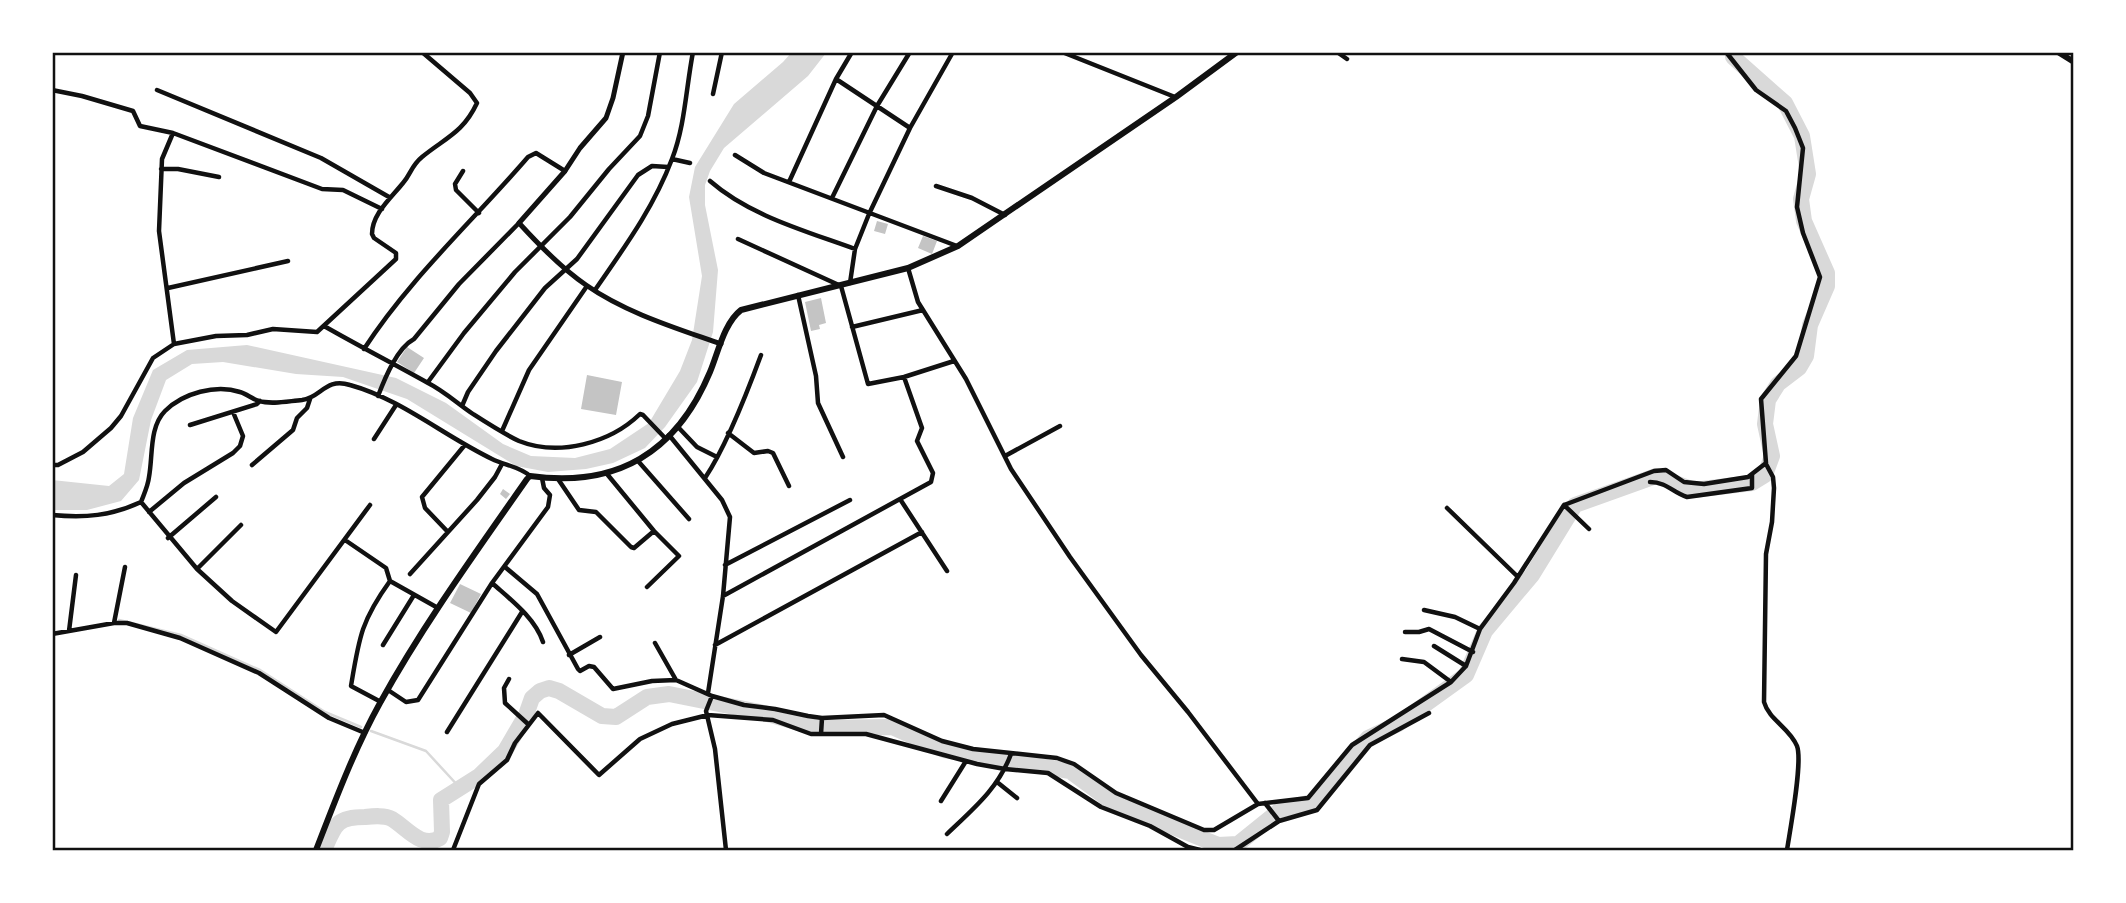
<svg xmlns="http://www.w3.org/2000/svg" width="2126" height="903" font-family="Quicksand,sans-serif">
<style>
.water{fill:#d9d9d9}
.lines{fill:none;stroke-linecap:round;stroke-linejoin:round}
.stream{stroke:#d9d9d9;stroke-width:2.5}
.river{stroke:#d9d9d9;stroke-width:16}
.building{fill:#c4c4c4}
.minor{stroke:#111;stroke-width:4.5}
.tertiary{stroke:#111;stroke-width:5}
.secondary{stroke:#111;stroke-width:6}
.neatline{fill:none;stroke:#111;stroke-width:2.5}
</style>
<rect width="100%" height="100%" fill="#fff"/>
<!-- water -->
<path class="water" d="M 791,53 L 826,53 L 808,76 L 724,148 L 710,171 L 705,185 L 705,205 L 718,270 L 713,332 L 697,382 L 665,427 L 645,448 L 613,463 L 586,469 L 548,472 L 516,466 L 407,399 L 343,377 L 296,374 L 223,362 L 192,364 L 166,380 L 151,420 L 139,480 L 121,501 L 87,510 L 53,510 L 52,480 L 109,486 L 124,474 L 133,418 L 153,370 L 187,350 L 247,345 L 396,378 L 446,403 L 503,444 L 531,456 L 575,458 L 610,449 L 649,423 L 680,371 L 692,340 L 702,276 L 689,197 L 695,167 L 734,104 L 783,62 Z"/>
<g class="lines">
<!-- stream -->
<path class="stream" d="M 119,620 L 181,635 L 219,652 L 260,670 L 325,712 L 361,727
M 371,731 L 426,751 L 461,789"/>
<!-- river -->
<path class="river" d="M 324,850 C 335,825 336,817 365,817 C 374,816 385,815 392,819 C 407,828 421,849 440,838 L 442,832 L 441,800 L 479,776 L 505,751 L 526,715 L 532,698 L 540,691 L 549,688 L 559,691 L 602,716 L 616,717 L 647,697 L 669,694 L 764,713 L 817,728 L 892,727 L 944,750 L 1070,771 L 1112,802 L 1218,845 L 1238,844 L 1280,810 L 1312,802 L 1368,738 L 1398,724 L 1466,675 L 1485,631 L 1532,575 L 1575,505 L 1656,476 L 1694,490 L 1752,483 L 1765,475 L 1772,456 L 1765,424 L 1768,400 L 1778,384 L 1799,368 L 1806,356 L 1810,325 L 1827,286 L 1827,273 L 1804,221 L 1801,199 L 1808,174 L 1802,136 L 1785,103 L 1733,57 L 1733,52"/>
</g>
<!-- building -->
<path class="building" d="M 877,221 L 888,224 L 885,234 L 874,231 Z
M 923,236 L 937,241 L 932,254 L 918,248 Z
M 821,298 L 826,323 L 819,325 L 820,329 L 811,331 L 805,302 Z
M 407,347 L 424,358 L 414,373 L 397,362 Z
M 587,375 L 622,382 L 616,415 L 581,409 Z
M 503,489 L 510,494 L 506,499 L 500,494 Z
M 460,584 L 481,594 L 471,613 L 450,603 Z"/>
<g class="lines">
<!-- minor -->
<path class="minor" d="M 1062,52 L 1175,97
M 1337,52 L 1347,59
M 836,79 L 910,128
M 52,90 L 82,96 L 133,111 L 140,126 L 173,133 L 322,189 L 343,190 L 382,209
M 157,90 L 321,158 L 389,197
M 713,94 L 722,52
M 173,133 L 162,159 L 159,231 L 174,344
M 735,155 L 764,173 L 957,246
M 672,159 L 690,163
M 161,169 L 178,169 L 219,177
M 463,171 L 455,184 L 456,190 L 479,213
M 710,181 C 750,216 806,231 855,249
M 789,182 L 836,79 L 852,52
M 936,186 L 972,198 L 1005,215
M 832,198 L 877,106 L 910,52
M 738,239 L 841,286 L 868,384 L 904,377 L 954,361
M 908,268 L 918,302 L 966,379 L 1011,469 L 1070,557 L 1141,655 L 1188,712 L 1258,804
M 850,283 L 855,249 L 869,214 L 910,128 L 953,52
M 168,288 L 288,261
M 595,290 C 624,248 654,207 672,159 C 685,126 686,88 693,52
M 798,295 L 816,376 L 818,403 L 843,457
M 324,326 C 359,346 394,364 428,383 C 444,391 458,404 473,414 C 487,423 504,434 519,441 C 559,457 610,443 640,414 L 643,415 L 666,439
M 852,327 L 923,310
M 364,349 C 410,278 473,221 528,157 L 536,153 L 565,171
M 428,382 L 464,333 L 515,272 L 570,217 L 609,169 L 640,136 L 648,116 L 660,52
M 378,396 C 385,378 397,348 414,339 L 459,284 L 519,223
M 462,406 L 468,392 L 496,351 L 545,288 L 577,259 L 638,175 L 652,166 L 668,167
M 190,425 L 257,404 L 260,401
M 678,427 L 697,447 L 717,457
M 502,431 L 529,370 L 587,286
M 728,433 L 754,453 L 768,451 L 773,453 L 789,486
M 669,435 L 722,500 L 730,517 L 723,596 L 708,693
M 374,439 L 396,405
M 1005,456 L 1060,426
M 638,461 L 689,519
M 1766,464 L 1773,477 L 1774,488 L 1772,522 L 1766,554 L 1764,702 C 1769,720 1790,728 1797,746 C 1803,762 1790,830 1787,850
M 52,465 L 58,465 L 83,452 L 111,428 L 121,416 L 153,358 L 174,344 L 216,336 L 247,335 L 273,329 L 317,332 L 396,259 L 396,253 L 374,238 L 372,234 C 372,214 391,198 403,183 C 411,174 411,166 422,157 C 445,138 463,133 477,103 L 470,93 L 422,52
M 252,465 L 293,430 L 297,418 L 307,408 L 310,399
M 607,474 L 654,531 L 679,556 L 647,587
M 705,478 C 727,445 747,393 761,355
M 558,479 L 579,510 L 596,512 L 631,547 L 634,548 L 654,531
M 1650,482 C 1667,482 1673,493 1687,497 L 1752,488 L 1752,475
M 900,499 L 947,571
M 141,502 L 197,569 L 232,601 L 276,632 L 370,505
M 1564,505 L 1589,529
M 1447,508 L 1518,577
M 149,512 L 184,483 L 233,453 L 240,446 L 243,436 L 233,412
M 52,515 C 85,518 111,516 141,502 C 144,494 148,486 149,477 C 153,456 149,427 165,411 C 183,393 216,384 240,392 C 247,394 252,399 259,401 C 272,405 289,401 302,400 C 321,398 325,377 350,385 C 401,399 444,436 492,459 C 504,465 521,467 530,476
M 447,531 L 425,508 L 422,497 L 464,446
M 168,538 L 216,497
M 345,540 L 386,568 L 390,581 L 438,608
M 725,565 L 850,500
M 505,567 L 537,594 L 578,669 L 580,671 L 589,666 L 594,667 L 613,689 L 652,681 L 676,680 L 712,696 L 744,705 L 775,709 L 808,716 L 822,718 L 884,715 L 942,741 L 973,749 L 1057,758 L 1074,764 L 1116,793 L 1204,830 L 1214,830 L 1258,804 L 1308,798 L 1352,745 L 1451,682 L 1466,666 L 1480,629 L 1514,583 L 1564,505 L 1654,471 L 1666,470 L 1684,482 L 1704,484 L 1748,477 L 1766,463 L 1761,399 L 1796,356 L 1820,277 L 1803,233 L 1797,207 L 1803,148 L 1795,128 L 1786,111 L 1756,90 L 1726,52
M 197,569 L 241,525
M 410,574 L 477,500 L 495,477 L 502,464
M 492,583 C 511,600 535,618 543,642
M 723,596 L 931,482 L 933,473 L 917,441 L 922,428 L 904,377
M 1424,610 L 1455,617 L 1480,629
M 114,623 L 125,567
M 69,631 L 76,575
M 1405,632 L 1419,632 L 1429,629 L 1473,652
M 52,634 L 114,623 L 127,623 L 180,638 L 259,673 L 329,718 L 365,733
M 655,643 L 676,680
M 383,645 L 414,595
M 715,645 L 922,532
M 1434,646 L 1466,666
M 569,655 L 600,637
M 1402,659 L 1424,662 L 1451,682
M 509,679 L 504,688 L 505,703 L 528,724
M 388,690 L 406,702 L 418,700 L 492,583 L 548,507 L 550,495 L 544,488 L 542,478
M 712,696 L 706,711 L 715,749 L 726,850
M 381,702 L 351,686 C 359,638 361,621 390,581
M 447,732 L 522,612
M 821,734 L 822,718
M 997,782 L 1017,798
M 941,801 L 966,761
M 1265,803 L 1279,821
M 947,834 C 973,809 998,789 1011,754
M 453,850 L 479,784 L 507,760 L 515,743 L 538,713 L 599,775 L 640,739 L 672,724 L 708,715 L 773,720 L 811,734 L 866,734 L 977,764 L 1005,769 L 1048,773 L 1101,807 L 1150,826 L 1188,847 L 1200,850
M 1235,850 L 1279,821 L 1317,810 L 1370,745 L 1429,713"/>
<!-- tertiary -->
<path class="tertiary" d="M 623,52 L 613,98 L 606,118 L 580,148 L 565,171 L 519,223 C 539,245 561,268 586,285 C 626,313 676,328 721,344"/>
<!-- secondary -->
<path class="secondary" d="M 2058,52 L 2074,62
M 316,850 C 335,801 354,750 380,703 C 423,625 476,552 527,479 L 530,476 C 617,488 676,453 710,372 C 718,353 724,323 741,310 L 908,268 L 958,246 L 1176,97 L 1237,52"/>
</g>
<!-- border -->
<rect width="2126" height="903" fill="none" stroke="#ffffff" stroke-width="108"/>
<rect x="54" y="54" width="2018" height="795" class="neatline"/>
</svg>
